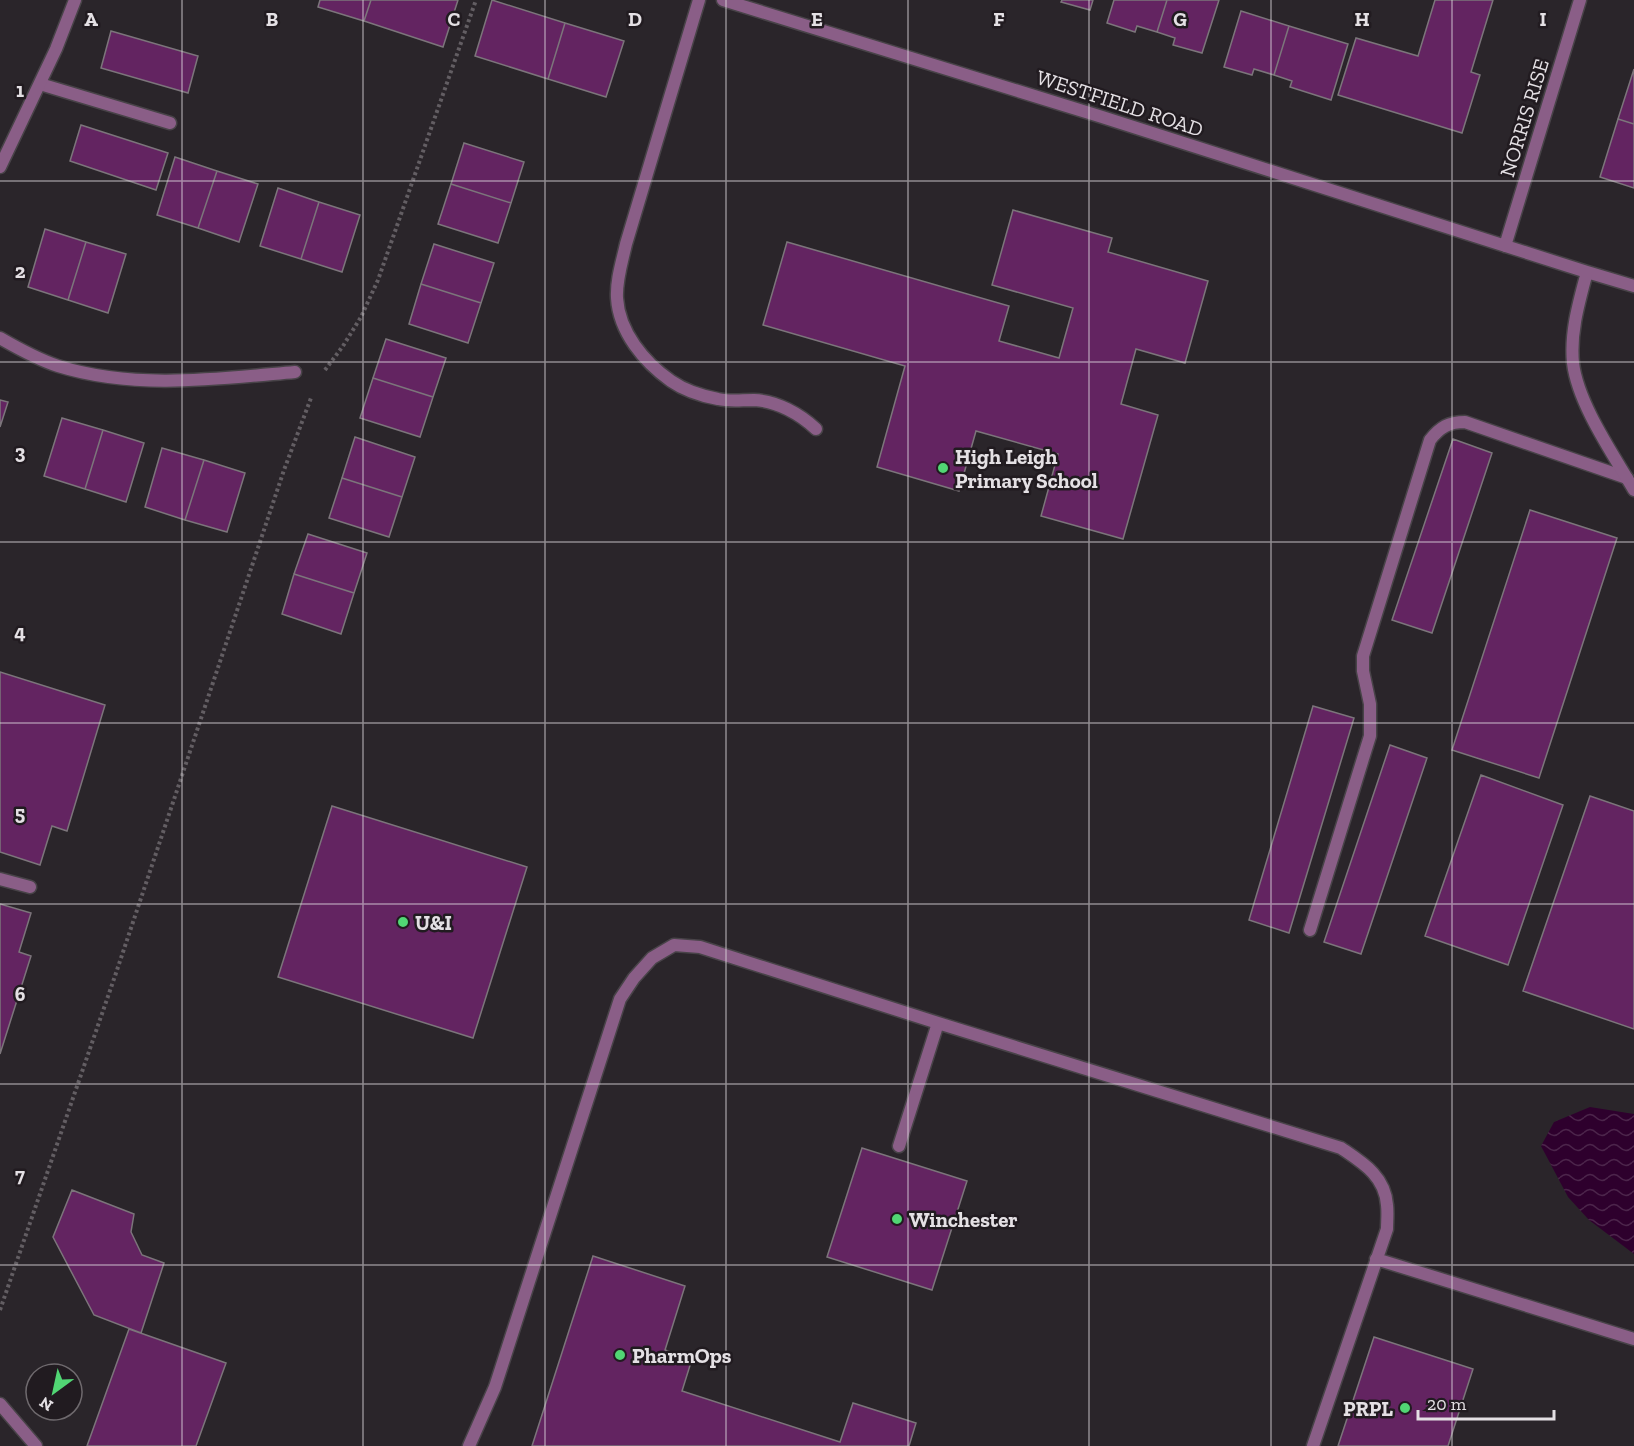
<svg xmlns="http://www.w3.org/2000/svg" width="1634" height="1446" font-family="'Zilla Slab',serif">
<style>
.water{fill:url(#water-waves)}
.building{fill:#632461;stroke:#7c757b;stroke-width:1.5}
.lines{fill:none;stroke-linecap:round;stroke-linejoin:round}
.lane-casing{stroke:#484348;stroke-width:15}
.street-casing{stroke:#484348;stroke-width:15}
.path{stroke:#635e63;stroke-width:4;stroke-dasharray:3 3;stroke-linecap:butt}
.lane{stroke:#8a5e87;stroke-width:12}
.street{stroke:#8a5e87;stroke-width:12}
.grid{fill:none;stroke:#e4e0e4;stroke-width:1.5;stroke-opacity:0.55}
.poi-dot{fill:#51d674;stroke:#211b20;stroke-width:2}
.labels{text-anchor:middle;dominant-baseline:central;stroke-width:5;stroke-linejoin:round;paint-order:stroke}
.street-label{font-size:21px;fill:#e4e0e4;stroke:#211b20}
.poi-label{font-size:21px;font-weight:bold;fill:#e4e0e4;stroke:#211b20;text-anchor:start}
.grid-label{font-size:20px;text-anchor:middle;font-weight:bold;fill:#e4e0e4;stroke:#211b20;stroke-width:5;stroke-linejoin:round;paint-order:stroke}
</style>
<defs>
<pattern id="water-waves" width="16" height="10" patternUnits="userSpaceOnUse" patternTransform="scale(1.5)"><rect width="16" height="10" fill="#2e002d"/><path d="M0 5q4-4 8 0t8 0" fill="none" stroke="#4c254b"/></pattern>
</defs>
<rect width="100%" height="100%" fill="#2a252a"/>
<!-- water -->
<path class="water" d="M 1590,1107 L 1634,1114 L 1634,1254 L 1589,1220 L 1568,1197 L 1541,1146 L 1554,1122 Z"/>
<!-- building -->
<path class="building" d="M 320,0 L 371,0 L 364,21 L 318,7 Z
M 371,0 L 458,0 L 443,47 L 364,21 Z
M 492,0 L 565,23 L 548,79 L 475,56 Z
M 1062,0 L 1093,0 L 1090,10 L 1061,2 Z
M 1114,0 L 1167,0 L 1157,32 L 1137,26 L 1135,32 L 1107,23 Z
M 1167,0 L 1219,0 L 1202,53 L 1173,45 L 1175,38 L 1157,32 Z
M 1435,0 L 1493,0 L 1471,72 L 1480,75 L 1462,133 L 1338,95 L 1356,38 L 1418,56 Z
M 1241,11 L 1289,26 L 1274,75 L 1254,69 L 1252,75 L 1224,67 Z
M 565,23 L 624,41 L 606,97 L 548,79 Z
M 1289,26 L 1348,44 L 1331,100 L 1290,87 L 1292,81 L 1274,75 Z
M 111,31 L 198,56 L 188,93 L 101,68 Z
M 1634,69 L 1634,124 L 1618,119 Z
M 1618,119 L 1634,124 L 1634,188 L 1600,177 Z
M 81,125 L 168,153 L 156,190 L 70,161 Z
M 464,143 L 524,162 L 511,203 L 451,184 Z
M 175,157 L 217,171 L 198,228 L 157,215 Z
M 217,171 L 258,184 L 239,242 L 198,228 Z
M 451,184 L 511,203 L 498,243 L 438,224 Z
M 278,188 L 319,202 L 301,259 L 260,246 Z
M 319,202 L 360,215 L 342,272 L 301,259 Z
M 1013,210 L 1112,238 L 1108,252 L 1208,281 L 1185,363 L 1136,349 L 1121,404 L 1158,415 L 1123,539 L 1041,516 L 1058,454 L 976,431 L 959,491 L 877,467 L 905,366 L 763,325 L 787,242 L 1009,306 L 999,341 L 1059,358 L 1073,308 L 992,285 Z
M 45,229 L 86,242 L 68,300 L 28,287 Z
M 86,242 L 126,254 L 108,313 L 68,300 Z
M 434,244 L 494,263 L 481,303 L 421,284 Z
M 421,284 L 481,303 L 468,343 L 409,324 Z
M 386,339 L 446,358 L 433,397 L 373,378 Z
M 373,378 L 433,397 L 420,437 L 360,418 Z
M 0,400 L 8,402 L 0,427 Z
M 62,418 L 103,430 L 85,489 L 44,476 Z
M 103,430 L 144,443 L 126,502 L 85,489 Z
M 355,437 L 415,457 L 402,497 L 342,478 Z
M 1453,439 L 1492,453 L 1432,633 L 1392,620 Z
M 162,448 L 204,460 L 185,520 L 145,507 Z
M 204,460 L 245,473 L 227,532 L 185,520 Z
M 342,478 L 402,497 L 389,537 L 329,518 Z
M 1530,510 L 1617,538 L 1539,778 L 1452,750 Z
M 308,534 L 367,553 L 354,593 L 294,574 Z
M 294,574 L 354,593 L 341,634 L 282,614 Z
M 0,672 L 105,705 L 67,831 L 52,826 L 40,865 L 0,852 Z
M 1313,706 L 1354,718 L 1289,933 L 1249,920 Z
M 1390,745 L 1427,758 L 1361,954 L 1324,942 Z
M 1481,775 L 1563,805 L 1508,965 L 1425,936 Z
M 1590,796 L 1634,811 L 1634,1029 L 1523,991 Z
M 332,806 L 527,867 L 473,1038 L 278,977 Z
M 0,904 L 31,913 L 19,952 L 31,956 L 0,1054 Z
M 862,1148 L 967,1181 L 932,1290 L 827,1257 Z
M 72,1190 L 134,1214 L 131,1232 L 142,1255 L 164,1263 L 141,1333 L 94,1315 L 53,1237 Z
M 593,1256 L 685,1286 L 665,1350 L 692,1359 L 682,1391 L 840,1442 L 853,1403 L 916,1423 L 909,1446 L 532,1446 Z
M 129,1329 L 226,1363 L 196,1446 L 87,1446 Z
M 1374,1337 L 1473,1369 L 1448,1446 L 1338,1446 Z"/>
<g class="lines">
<defs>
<path id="lane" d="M 699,0 L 626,244 C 622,262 616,280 617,298 C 619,332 644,362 671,381 C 684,390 702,396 718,399 C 731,402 741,400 754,400 C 777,401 800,414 816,429
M 40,84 L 170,123
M 1310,930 L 1370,736 L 1370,704 L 1363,671 L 1363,656 L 1430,440 C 1440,427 1449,422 1465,422 L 1627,478
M 899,1146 L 938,1023
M 1376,1259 L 1634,1339
M 469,1446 L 495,1387 L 620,999 L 634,978 L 652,958 L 674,945 L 700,947 L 938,1023 L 1341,1148 C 1363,1163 1385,1176 1387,1205 C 1388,1213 1387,1222 1387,1229 L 1313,1446"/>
<path id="street" d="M 723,0 L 1099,116 L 1587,272 L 1634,286
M 0,167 L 56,49 L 75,0
M 1505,246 L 1580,0
M 1587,272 C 1579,302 1570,332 1573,363 C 1578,404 1613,454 1634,490
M 0,338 C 19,349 37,359 58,366 C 135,390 217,379 295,372
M 0,879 L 30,887
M 0,1404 L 36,1446"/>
</defs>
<!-- lane casing -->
<use href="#lane" class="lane-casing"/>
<!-- street casing -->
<use href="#street" class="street-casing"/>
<!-- path -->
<path class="path" d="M 325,370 L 343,346 L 361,317 L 378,280 L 476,0
M 0,1310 L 115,976 L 284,470 L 311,398"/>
<!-- lane -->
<use href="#lane" class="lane"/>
<!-- street -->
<use href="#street" class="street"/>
</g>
<!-- grid -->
<path class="grid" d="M 182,0 L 182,1446M 363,0 L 363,1446M 545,0 L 545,1446M 726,0 L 726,1446M 908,0 L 908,1446M 1089,0 L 1089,1446M 1271,0 L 1271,1446M 1452,0 L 1452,1446M 0,181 L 1634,181M 0,362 L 1634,362M 0,542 L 1634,542M 0,723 L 1634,723M 0,904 L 1634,904M 0,1084 L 1634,1084M 0,1265 L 1634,1265"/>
<!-- markers -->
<g class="poi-dot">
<circle cx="943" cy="468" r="6"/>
<circle cx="403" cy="922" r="6"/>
<circle cx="897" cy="1219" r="6"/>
<circle cx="620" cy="1355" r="6"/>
<circle cx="1405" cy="1408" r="6"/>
</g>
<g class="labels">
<!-- street labels -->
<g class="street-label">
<text transform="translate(1120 103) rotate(18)">WESTFIELD ROAD</text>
<text transform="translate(1524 118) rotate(-73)">NORRIS RISE</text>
</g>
<!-- poi labels -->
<g class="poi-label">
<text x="955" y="456">High Leigh<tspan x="955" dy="24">Primary School</tspan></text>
<text x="415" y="922">U&amp;I</text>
<text x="909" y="1219">Winchester</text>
<text x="632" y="1355">PharmOps</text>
<text x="1393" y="1408" text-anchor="end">PRPL</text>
</g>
</g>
<g class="grid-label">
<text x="91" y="26">A</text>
<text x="272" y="26">B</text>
<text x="454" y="26">C</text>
<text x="635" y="26">D</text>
<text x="817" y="26">E</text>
<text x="999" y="26">F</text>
<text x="1180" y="26">G</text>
<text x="1362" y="26">H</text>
<text x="1543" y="26">I</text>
<text x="20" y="97">1</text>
<text x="20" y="278">2</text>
<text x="20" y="459">3</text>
<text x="20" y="639">4</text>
<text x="20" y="820">5</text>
<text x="20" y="1001">6</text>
<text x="20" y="1182">7</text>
</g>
<!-- north arrow -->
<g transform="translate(54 1392) rotate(213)"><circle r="28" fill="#211b20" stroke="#6f6a6e" stroke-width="1.5"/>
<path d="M0-4.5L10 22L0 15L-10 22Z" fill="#51d674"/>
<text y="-9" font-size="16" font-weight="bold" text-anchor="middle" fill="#e4e0e4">N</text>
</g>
<!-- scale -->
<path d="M1418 1410v9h136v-9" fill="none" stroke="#e4e0e4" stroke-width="3"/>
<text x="1427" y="1410" font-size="18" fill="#e4e0e4" stroke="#211b20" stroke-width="4.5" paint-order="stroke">20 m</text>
</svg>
